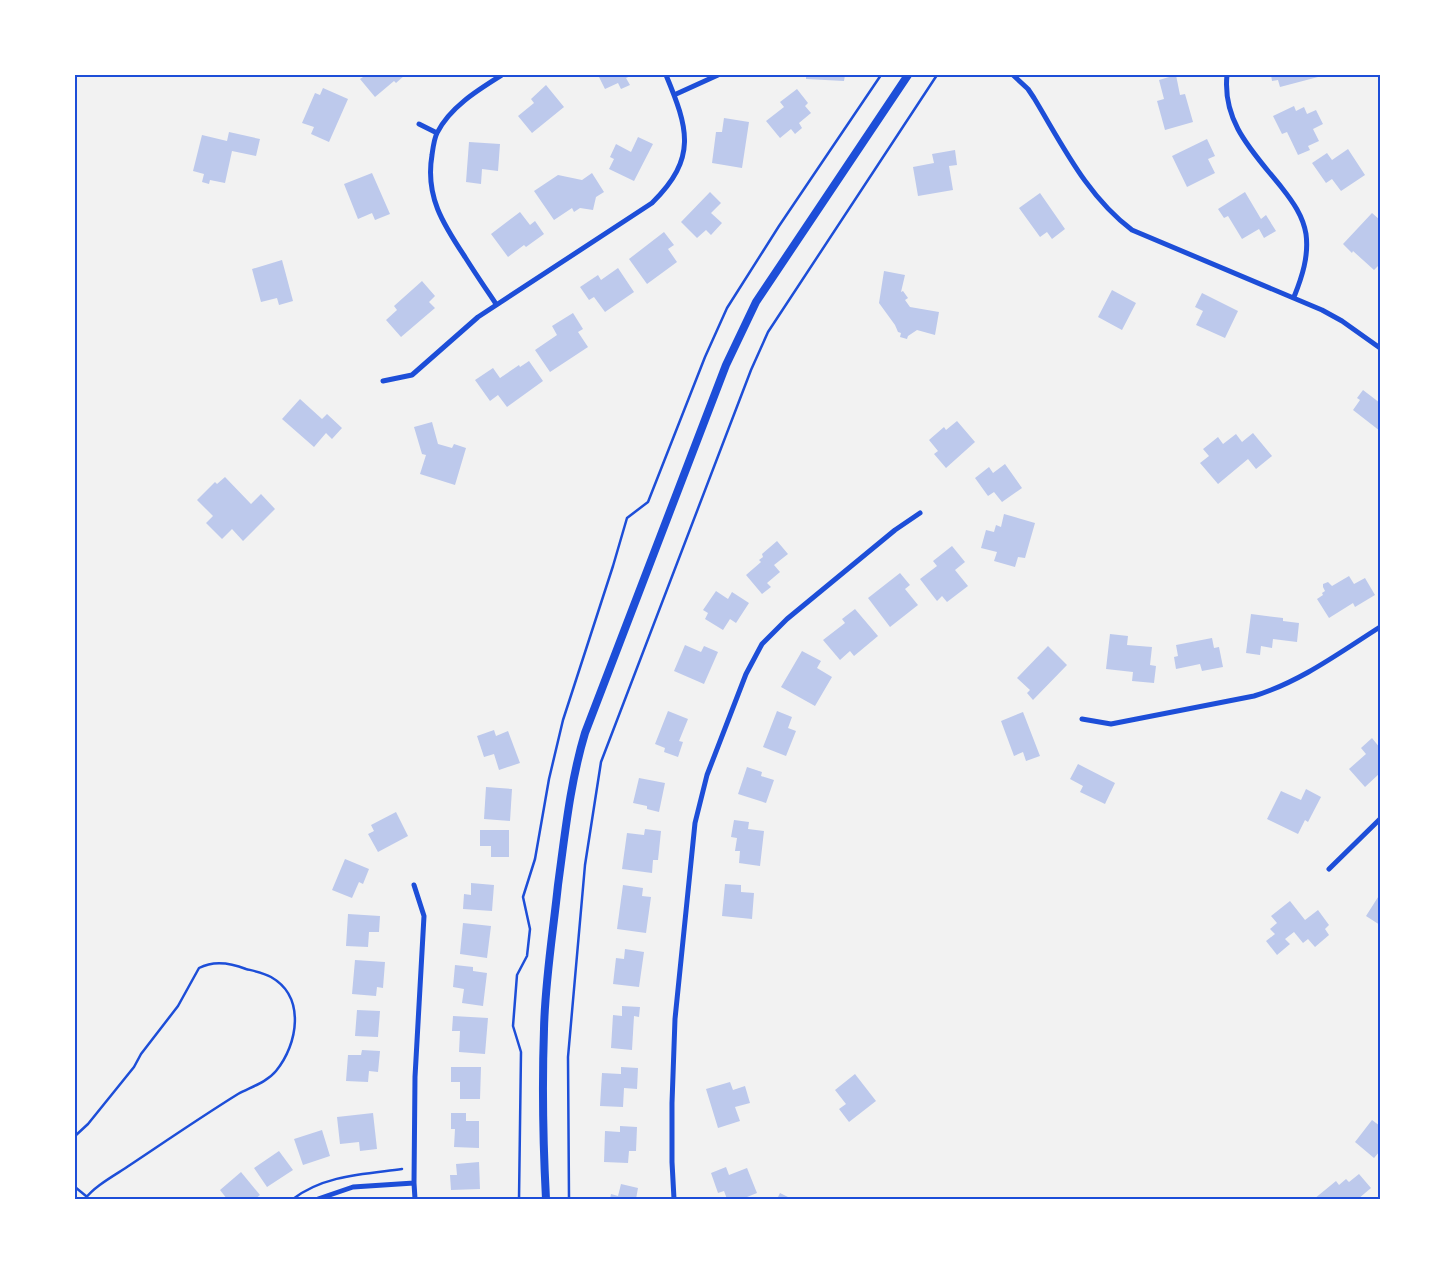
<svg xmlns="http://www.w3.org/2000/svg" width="1455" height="1274" font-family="'PT Sans',sans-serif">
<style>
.building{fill:#bdc9ec}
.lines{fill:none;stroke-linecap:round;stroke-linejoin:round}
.path{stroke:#1d4ed8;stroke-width:2.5}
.minor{stroke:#1d4ed8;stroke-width:5}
.tertiary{stroke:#1d4ed8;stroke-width:8}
.neatline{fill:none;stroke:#1d4ed8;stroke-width:2}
</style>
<rect width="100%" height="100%" fill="#f2f2f2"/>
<!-- building -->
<path class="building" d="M 366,75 L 405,75 L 396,83 L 394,81 L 375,97 L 360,79 Z
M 598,75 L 633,75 L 626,78 L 630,85 L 621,89 L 618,83 L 605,89 Z
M 806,75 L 845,75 L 844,81 L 806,79 Z
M 1176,75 L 1180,95 L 1185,94 L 1193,122 L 1165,130 L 1157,101 L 1164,99 L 1159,80 Z
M 1271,75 L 1318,75 L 1318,77 L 1280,87 L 1278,80 L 1272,81 Z
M 546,85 L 564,107 L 532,133 L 518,116 L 534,103 L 531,99 Z
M 323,88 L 348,99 L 329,142 L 311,134 L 314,127 L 302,123 L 315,93 L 320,95 Z
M 797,89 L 808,103 L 805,106 L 811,113 L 799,123 L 802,128 L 795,134 L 791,129 L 780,138 L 766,121 L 784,107 L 780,102 Z
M 1294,106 L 1296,111 L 1304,107 L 1307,114 L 1316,110 L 1323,124 L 1313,129 L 1319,141 L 1308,146 L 1310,150 L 1298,155 L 1287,132 L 1282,134 L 1273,116 Z
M 724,118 L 749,122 L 742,168 L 712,163 L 716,132 L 722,132 Z
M 229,132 L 260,139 L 256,156 L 232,151 L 225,183 L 210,180 L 209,184 L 202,182 L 204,174 L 193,171 L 202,135 L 227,141 Z
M 638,137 L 653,144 L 634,181 L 609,169 L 614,159 L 610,157 L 616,144 L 631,152 Z
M 1207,139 L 1215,156 L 1208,159 L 1215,173 L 1187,187 L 1172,156 Z
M 469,142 L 500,144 L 498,171 L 482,169 L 481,184 L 466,182 Z
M 1348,149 L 1365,175 L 1341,191 L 1332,179 L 1326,183 L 1312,163 L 1327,153 L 1332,160 Z
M 955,150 L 957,165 L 949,166 L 953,190 L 918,196 L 913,167 L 934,163 L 932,154 Z
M 372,173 L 390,214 L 375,220 L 372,213 L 358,219 L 344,184 Z
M 592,173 L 604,192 L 596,197 L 593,210 L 580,208 L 574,212 L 572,208 L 554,220 L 534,191 L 558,175 L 582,180 Z
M 710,192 L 721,203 L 711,213 L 722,223 L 711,235 L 706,230 L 697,238 L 681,222 Z
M 1245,192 L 1261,219 L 1266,215 L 1276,231 L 1264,238 L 1259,229 L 1242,239 L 1228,216 L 1224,218 L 1218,209 Z
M 1040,193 L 1065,229 L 1052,239 L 1047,232 L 1040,237 L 1019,208 Z
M 520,212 L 530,225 L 535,221 L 544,234 L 526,247 L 524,245 L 508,257 L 491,234 Z
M 1372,213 L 1380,220 L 1380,264 L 1374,270 L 1353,251 L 1352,253 L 1343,244 Z
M 664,232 L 674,245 L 668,249 L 677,262 L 647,284 L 629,259 Z
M 282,260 L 293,301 L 279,305 L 277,298 L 261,302 L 252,269 Z
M 618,268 L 634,292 L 605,312 L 594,297 L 589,300 L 580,287 L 598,275 L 601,280 Z
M 884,271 L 905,275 L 901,292 L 903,291 L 908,298 L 905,300 L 910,307 L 939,312 L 935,335 L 917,330 L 908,336 L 907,339 L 900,337 L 901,333 L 898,332 L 895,325 L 879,303 Z
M 422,281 L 435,296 L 429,302 L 435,308 L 401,337 L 386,320 L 397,310 L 394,306 Z
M 1112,290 L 1136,303 L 1122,330 L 1098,317 Z
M 1202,293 L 1238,311 L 1225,338 L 1196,325 L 1203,311 L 1195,307 Z
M 573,313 L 583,329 L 578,332 L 588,347 L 550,372 L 535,350 L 557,335 L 552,326 Z
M 529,361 L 543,381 L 507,407 L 498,395 L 490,401 L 475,380 L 493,368 L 500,378 L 519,365 L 520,367 Z
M 1363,390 L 1380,403 L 1380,431 L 1353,410 L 1360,400 L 1357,398 Z
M 300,399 L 322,419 L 327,414 L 342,428 L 332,439 L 326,433 L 314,447 L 282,419 Z
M 957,421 L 975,442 L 946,468 L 934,454 L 938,451 L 929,440 L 944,427 L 946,430 Z
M 432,422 L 438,444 L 452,448 L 454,444 L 466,448 L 455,485 L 420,474 L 426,455 L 422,454 L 414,427 Z
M 1253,433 L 1272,456 L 1256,469 L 1248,459 L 1218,484 L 1200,463 L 1209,456 L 1203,449 L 1218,437 L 1223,444 L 1236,434 L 1242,442 Z
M 1005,464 L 1022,488 L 1002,502 L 994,492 L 988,496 L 975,478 L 989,467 L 993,473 Z
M 225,477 L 251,504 L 261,494 L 275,509 L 243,541 L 232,529 L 222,539 L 206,523 L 213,516 L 197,500 L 215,482 L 217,484 Z
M 1004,514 L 1035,523 L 1025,558 L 1018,557 L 1015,567 L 994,561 L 997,552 L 981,548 L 986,530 L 994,532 L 996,525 L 1001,527 Z
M 777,541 L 788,554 L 774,565 L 780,572 L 767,583 L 771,587 L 762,594 L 746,575 L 761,562 L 759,560 L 763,557 L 762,554 Z
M 952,546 L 965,562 L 955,570 L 968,586 L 947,602 L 942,596 L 937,601 L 920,579 L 937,566 L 933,561 Z
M 900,573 L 910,585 L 905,589 L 918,605 L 890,627 L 868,598 Z
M 1349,576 L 1354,584 L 1365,578 L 1375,595 L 1355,607 L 1353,603 L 1329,618 L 1317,599 L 1323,595 L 1322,593 L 1325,591 L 1323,587 L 1323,584 L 1328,582 L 1332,586 Z
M 716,591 L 728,599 L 732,592 L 749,603 L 736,623 L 730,619 L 723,630 L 705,619 L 708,613 L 703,610 Z
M 855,609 L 878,636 L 854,656 L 850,651 L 840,660 L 823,640 L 845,623 L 842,619 Z
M 1251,614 L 1283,618 L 1283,621 L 1299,623 L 1297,642 L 1273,639 L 1272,648 L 1261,646 L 1260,655 L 1246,653 Z
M 1110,634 L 1128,636 L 1127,645 L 1152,647 L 1150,665 L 1156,666 L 1154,683 L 1132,681 L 1133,672 L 1106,669 Z
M 1212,638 L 1214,648 L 1219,647 L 1223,667 L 1202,671 L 1200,664 L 1176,669 L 1174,657 L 1178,656 L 1176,645 Z
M 685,645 L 701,652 L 704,646 L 718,652 L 704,684 L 674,671 Z
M 1048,646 L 1067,665 L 1033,700 L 1027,693 L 1030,690 L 1017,678 Z
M 802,651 L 821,661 L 817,668 L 832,677 L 815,706 L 781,687 Z
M 668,711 L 688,719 L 679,741 L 683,742 L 678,757 L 664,752 L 665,748 L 655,744 Z
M 777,711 L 792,717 L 788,728 L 796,731 L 786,756 L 763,747 Z
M 1023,712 L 1040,756 L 1026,761 L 1023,752 L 1014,756 L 1001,721 Z
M 494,730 L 496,736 L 508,731 L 520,763 L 499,770 L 494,754 L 484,757 L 477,736 Z
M 1372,738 L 1380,748 L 1380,773 L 1365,787 L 1349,769 L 1366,754 L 1361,748 Z
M 1078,764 L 1115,783 L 1105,804 L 1080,792 L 1083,786 L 1070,779 Z
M 747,767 L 762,772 L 761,776 L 774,780 L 766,803 L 738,794 Z
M 639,778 L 665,783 L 659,812 L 647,809 L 647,806 L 633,803 Z
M 486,787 L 512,789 L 510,821 L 484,819 Z
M 1306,789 L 1321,797 L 1308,822 L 1305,820 L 1298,834 L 1267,819 L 1281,791 L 1301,800 Z
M 396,812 L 408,836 L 378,852 L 368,834 L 374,831 L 371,825 Z
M 734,820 L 749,822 L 748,829 L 764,831 L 760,866 L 739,863 L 740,851 L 735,851 L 737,838 L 731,837 Z
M 645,829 L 661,831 L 658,860 L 653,860 L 652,873 L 622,869 L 627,833 L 644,835 Z
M 480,830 L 509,830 L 509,857 L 491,857 L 491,846 L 480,846 Z
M 345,859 L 369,869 L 363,884 L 359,882 L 352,898 L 332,890 Z
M 471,883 L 494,885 L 492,911 L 463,909 L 464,894 L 471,895 Z
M 725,884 L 741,885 L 741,892 L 754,893 L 752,919 L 722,916 Z
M 623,885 L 643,888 L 642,896 L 651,897 L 646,933 L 617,929 Z
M 1380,894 L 1380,925 L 1366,916 Z
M 1290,901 L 1305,920 L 1318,910 L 1329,925 L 1325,929 L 1329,935 L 1315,947 L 1308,939 L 1303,943 L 1294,932 L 1285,939 L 1290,944 L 1277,955 L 1266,941 L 1275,934 L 1270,929 L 1277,923 L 1271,916 Z
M 348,914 L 380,916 L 379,932 L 369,932 L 368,947 L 346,946 Z
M 463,923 L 491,926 L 487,958 L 460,954 Z
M 625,949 L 644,952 L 639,987 L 613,984 L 616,958 L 624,959 Z
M 355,960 L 385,962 L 383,988 L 377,987 L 376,996 L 352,994 Z
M 455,965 L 473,967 L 473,971 L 487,973 L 483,1006 L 462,1003 L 464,989 L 453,987 Z
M 622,1006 L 640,1007 L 639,1017 L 634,1016 L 632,1050 L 611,1048 L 613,1015 L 622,1016 Z
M 357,1010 L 380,1011 L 378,1037 L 355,1036 Z
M 453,1016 L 488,1018 L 485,1054 L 459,1052 L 460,1031 L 452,1031 Z
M 362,1050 L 380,1051 L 378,1072 L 369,1071 L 368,1082 L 346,1081 L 348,1055 L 361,1055 Z
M 451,1067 L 481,1067 L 480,1099 L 460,1099 L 460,1082 L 451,1082 Z
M 621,1067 L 638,1068 L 637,1089 L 624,1088 L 623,1107 L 600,1106 L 602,1073 L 621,1074 Z
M 855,1074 L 876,1101 L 849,1122 L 839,1109 L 846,1104 L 835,1090 Z
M 730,1082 L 733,1090 L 745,1086 L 750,1103 L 735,1107 L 740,1121 L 718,1128 L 706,1089 Z
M 373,1113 L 377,1149 L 360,1151 L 359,1142 L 340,1144 L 337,1117 Z
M 451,1113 L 466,1113 L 466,1121 L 479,1121 L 479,1148 L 454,1147 L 455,1129 L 451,1129 Z
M 1372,1120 L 1380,1126 L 1380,1151 L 1374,1158 L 1355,1142 Z
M 620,1126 L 637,1127 L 636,1151 L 629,1151 L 628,1163 L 604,1162 L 605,1131 L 620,1132 Z
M 322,1130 L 330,1156 L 303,1165 L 294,1139 Z
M 279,1151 L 293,1170 L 267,1187 L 254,1168 Z
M 479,1162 L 480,1189 L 451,1190 L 450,1175 L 457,1175 L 456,1164 Z
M 726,1167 L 729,1175 L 747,1168 L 757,1193 L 742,1199 L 727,1199 L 724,1191 L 718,1193 L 711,1173 Z
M 241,1172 L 260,1195 L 255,1199 L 227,1199 L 220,1190 Z
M 1359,1174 L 1371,1188 L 1358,1199 L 1314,1199 L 1336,1181 L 1339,1185 L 1346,1179 L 1349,1182 Z
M 621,1184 L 638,1188 L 636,1199 L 610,1199 L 611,1194 L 618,1196 Z
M 780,1193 L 792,1199 L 777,1199 Z"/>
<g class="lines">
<!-- path -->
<path class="path" d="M 75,1136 L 88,1124 L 134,1067 L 141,1054 L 178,1006 L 199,968 C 214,960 231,963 246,969 C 254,971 264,973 271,977 C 306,997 298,1044 276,1071 C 267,1082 251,1087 238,1094 C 201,1117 166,1141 130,1165 C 117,1174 94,1186 85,1199
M 75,1187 L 86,1196
M 293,1199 C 324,1175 365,1174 402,1169
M 519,1199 L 521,1052 L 513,1026 L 517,975 L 527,956 L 530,929 L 523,897 L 535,859 L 549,779 L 563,720 L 613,566 L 627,518 L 648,502 L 705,357 L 727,308 L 779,226 L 881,75
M 569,1199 L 568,1057 L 585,865 L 601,762 L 751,370 L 768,332 L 937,75"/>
<!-- minor -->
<path class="minor" d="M 1013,75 L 1028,89 L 1034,98 C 1063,146 1087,196 1132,230 L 1322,310 L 1342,321 L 1380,348
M 1227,75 C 1222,123 1254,153 1282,188 C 1293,202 1303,216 1306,234 C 1309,256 1302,277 1294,297
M 674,95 L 718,75
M 419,124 L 437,133
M 496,304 C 486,289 475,273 465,257 C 443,224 425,196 432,155 C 433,148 434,139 437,133 C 450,107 478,90 502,75
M 383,381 L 412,375 L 478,317 L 652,203 C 698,158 688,128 666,75
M 1082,719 L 1111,724 L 1254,696 C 1300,682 1339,653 1380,627
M 1329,869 L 1380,819
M 414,885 L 424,916 L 415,1077 L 414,1183 L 415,1199
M 318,1199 L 353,1187 L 414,1183
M 674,1199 L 672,1162 L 672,1103 L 675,1019 L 695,823 L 707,775 L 746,674 L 762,644 L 787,619 L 895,530 L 920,513"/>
<!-- tertiary -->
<path class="tertiary" d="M 546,1199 C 543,1142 542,1085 544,1029 C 545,981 553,933 558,885 C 565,834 570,783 585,733 L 726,365 L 756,302 L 908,75"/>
</g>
<!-- border -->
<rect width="1455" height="1274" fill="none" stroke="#ffffff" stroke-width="152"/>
<rect x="76" y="76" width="1303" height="1122" class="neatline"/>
</svg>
